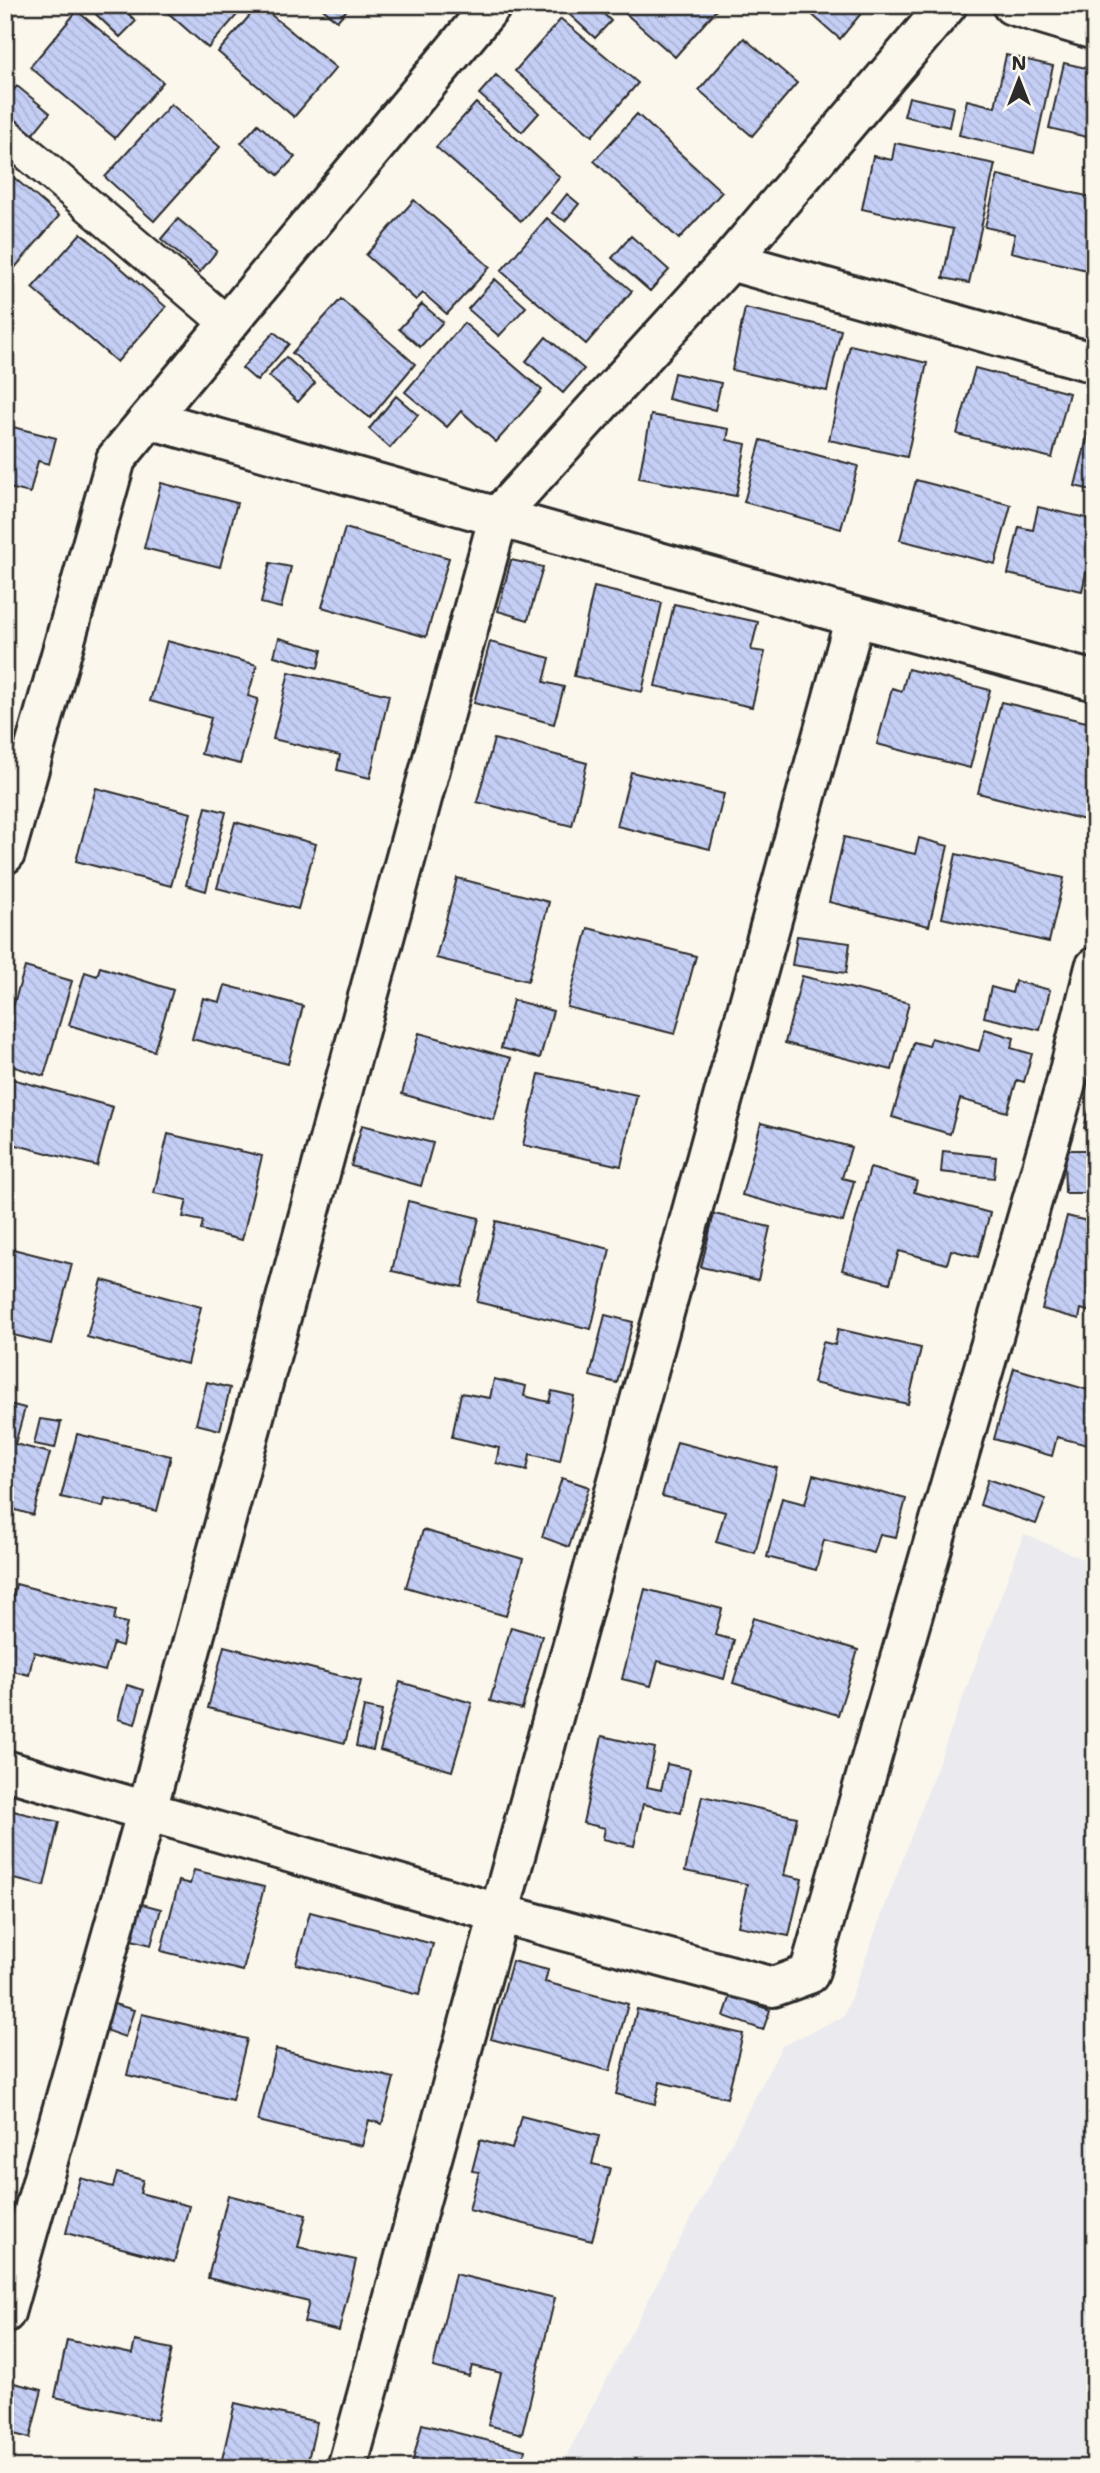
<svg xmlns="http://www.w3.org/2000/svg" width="1100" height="2473" font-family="'Shantell Sans',sans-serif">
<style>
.built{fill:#ebebef}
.building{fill:url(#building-back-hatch);stroke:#2b2b2b;stroke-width:2}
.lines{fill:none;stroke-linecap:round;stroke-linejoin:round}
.service-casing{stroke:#2b2b2b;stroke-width:38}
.minor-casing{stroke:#2b2b2b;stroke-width:44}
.service{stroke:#fbf7ec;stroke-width:33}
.minor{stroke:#fbf7ec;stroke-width:38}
</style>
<defs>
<pattern id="building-back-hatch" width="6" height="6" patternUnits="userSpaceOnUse" patternTransform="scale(1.75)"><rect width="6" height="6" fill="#c5cff6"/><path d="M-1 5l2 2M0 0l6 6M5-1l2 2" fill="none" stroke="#a9b2d3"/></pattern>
</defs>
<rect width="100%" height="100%" fill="#fbf7ec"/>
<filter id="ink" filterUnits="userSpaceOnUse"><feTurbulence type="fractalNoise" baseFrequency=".0143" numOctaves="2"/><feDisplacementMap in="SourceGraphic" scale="14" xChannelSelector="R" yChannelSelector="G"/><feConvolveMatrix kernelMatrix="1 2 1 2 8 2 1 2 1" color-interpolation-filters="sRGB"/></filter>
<g filter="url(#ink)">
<!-- built -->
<path class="built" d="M 1024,1534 L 1095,1564 L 1095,2468 L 560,2468 L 782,2046 L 844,2016 Z"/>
<!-- building -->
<path class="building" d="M 86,5 L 119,5 L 136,21 L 120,37 Z
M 159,5 L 242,5 L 244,7 L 208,48 Z
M 259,5 L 336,68 L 294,117 L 218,52 Z
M 318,5 L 351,5 L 337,21 Z
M 559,5 L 595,5 L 611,21 L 595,38 Z
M 616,5 L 715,5 L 718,8 L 675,57 Z
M 801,5 L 868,5 L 840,39 Z
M 77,11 L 163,82 L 115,138 L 30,67 Z
M 561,19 L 638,83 L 592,136 L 515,71 Z
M 744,38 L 797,83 L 752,136 L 699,90 Z
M 1006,55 L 1053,66 L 1034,153 L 959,135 L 967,100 L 995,107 Z
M 1064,63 L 1095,70 L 1095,139 L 1049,128 Z
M 496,75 L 539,113 L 522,132 L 479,94 Z
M 17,86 L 50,113 L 32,135 L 5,114 L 5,101 Z
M 909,97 L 953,107 L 949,127 L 904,116 Z
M 476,103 L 560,177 L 521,221 L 436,147 Z
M 171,104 L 220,147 L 154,221 L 105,177 Z
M 637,114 L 722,192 L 679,239 L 594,161 Z
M 258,124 L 295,157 L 278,175 L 241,143 Z
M 895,143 L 995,164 L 969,283 L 943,278 L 953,229 L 862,209 L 873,156 L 892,160 Z
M 5,170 L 59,216 L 12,271 L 5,265 Z
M 998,175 L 1095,198 L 1095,272 L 1011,252 L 1015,234 L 985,227 Z
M 567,194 L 579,204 L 565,221 L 552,213 Z
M 414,200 L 490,267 L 447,314 L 423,293 L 416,300 L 366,255 Z
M 547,218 L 632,291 L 586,344 L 501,271 Z
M 178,219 L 217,251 L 200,272 L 161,239 Z
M 81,233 L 166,307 L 117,362 L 32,288 Z
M 631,236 L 669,270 L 650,291 L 612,258 Z
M 495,279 L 526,307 L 499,336 L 468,309 Z
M 341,299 L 415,364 L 370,418 L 292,353 Z
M 422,304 L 443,322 L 420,347 L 399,329 Z
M 745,308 L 841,330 L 827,391 L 732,370 Z
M 464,323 L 542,390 L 496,442 L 461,411 L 447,427 L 405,392 Z
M 274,332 L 289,344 L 257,381 L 242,368 Z
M 546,337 L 584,369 L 563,393 L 526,361 Z
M 850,345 L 927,363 L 907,457 L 829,440 Z
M 286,357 L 315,383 L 298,402 L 269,376 Z
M 975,368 L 1069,393 L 1052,458 L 957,434 Z
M 674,373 L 721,383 L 715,410 L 668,399 Z
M 396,396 L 418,415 L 390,448 L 369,429 Z
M 651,415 L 729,429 L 727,440 L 746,444 L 736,496 L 639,478 Z
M 1092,418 L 1095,418 L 1095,491 L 1075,486 Z
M 5,425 L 56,438 L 49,464 L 38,461 L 30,493 L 5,487 Z
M 761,440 L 858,466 L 841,529 L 744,502 Z
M 916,480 L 1011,505 L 995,564 L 900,540 Z
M 161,483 L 237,503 L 220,567 L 144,548 Z
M 1038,507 L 1095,520 L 1095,575 L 1086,573 L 1082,591 L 1008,574 L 1019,527 L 1033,530 Z
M 345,528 L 449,558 L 426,637 L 322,607 Z
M 511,560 L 543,567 L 528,620 L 498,611 Z
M 270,563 L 291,567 L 281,608 L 261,603 Z
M 594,587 L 662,603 L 642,692 L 574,676 Z
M 674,604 L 758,622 L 751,650 L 765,652 L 752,707 L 655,686 Z
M 279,638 L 322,650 L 318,668 L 274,656 Z
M 167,641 L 257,665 L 248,696 L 258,699 L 240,764 L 201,754 L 211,718 L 150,701 Z
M 490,642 L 550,658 L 544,682 L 564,687 L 554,724 L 474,703 Z
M 908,669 L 990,690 L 970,768 L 877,744 L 892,688 L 902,691 Z
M 289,672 L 389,695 L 370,778 L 337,770 L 340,755 L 273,739 Z
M 1001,702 L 1095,724 L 1095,783 L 1085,820 L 978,793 Z
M 494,739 L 587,763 L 572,826 L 477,802 Z
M 631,772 L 724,794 L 710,849 L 617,826 Z
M 96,788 L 191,813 L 171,886 L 76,861 Z
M 206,807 L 226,812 L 206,891 L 186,885 Z
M 235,822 L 316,844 L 298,909 L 217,888 Z
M 844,837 L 915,854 L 919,838 L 948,846 L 929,926 L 829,902 Z
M 956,854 L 1064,878 L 1049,942 L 942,918 Z
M 457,878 L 549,902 L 528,981 L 436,958 Z
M 588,928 L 696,956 L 675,1034 L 567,1007 Z
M 797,936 L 850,943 L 846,973 L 792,965 Z
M 25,967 L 72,981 L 44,1076 L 5,1064 L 5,1033 Z
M 100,967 L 173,990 L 154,1051 L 69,1025 L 85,972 L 97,976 Z
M 802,976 L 909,1003 L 892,1070 L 785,1043 Z
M 1015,981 L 1050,990 L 1040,1030 L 984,1017 L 991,987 L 1012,993 Z
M 225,985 L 303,1006 L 288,1064 L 192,1039 L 203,998 L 220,1002 Z
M 513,1000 L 553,1011 L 540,1058 L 501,1048 Z
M 985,1029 L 1014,1038 L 1011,1048 L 1032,1054 L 1024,1082 L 1017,1080 L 1007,1112 L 960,1099 L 950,1134 L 892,1117 L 914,1042 L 929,1046 L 931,1038 L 979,1051 Z
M 419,1033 L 511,1058 L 494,1120 L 402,1094 Z
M 539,1074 L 637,1095 L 621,1166 L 523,1145 Z
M 5,1077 L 113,1107 L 97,1166 L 5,1142 Z
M 1095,1088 L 1095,1131 L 1084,1128 Z
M 761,1123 L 851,1147 L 842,1178 L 854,1181 L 843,1222 L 742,1195 Z
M 362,1125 L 433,1143 L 421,1186 L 351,1166 Z
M 168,1134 L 262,1156 L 242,1240 L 201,1230 L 203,1221 L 183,1217 L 187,1200 L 154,1193 Z
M 1064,1150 L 1094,1150 L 1095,1193 L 1065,1193 Z
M 943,1151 L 996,1157 L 994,1178 L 941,1172 Z
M 870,1168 L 917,1181 L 914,1192 L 990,1213 L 978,1257 L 951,1250 L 947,1264 L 899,1251 L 890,1283 L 842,1270 Z
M 408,1201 L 479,1218 L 462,1287 L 392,1271 Z
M 714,1214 L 770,1227 L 758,1280 L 701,1267 Z
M 1067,1216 L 1095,1223 L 1095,1313 L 1081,1309 L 1079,1319 L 1042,1309 Z
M 496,1221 L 610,1249 L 591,1329 L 477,1302 Z
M 5,1247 L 72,1264 L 51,1344 L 5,1333 Z
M 102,1280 L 201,1307 L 187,1364 L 87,1337 Z
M 605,1315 L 633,1322 L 617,1383 L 590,1376 Z
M 838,1329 L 921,1348 L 908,1404 L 813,1383 L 823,1342 L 835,1345 Z
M 1014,1368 L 1095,1392 L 1095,1447 L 1057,1437 L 1052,1456 L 994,1439 Z
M 494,1379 L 526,1386 L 524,1396 L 549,1402 L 552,1391 L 574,1396 L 560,1461 L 530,1454 L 527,1470 L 496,1463 L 499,1448 L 452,1437 L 461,1393 L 490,1398 Z
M 207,1382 L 230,1388 L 220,1430 L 196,1424 Z
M 5,1403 L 25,1408 L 15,1444 L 50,1453 L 33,1515 L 5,1507 Z
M 40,1419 L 61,1422 L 55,1448 L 34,1444 Z
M 77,1434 L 171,1456 L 157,1511 L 105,1499 L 103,1507 L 61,1497 Z
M 677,1442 L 777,1468 L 755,1553 L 716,1542 L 725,1512 L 662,1496 Z
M 813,1475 L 906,1499 L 896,1537 L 880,1534 L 874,1553 L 824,1540 L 816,1570 L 767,1557 L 782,1498 L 805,1504 Z
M 562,1478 L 589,1487 L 569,1547 L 542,1537 Z
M 988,1479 L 1046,1499 L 1036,1524 L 980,1505 Z
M 423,1530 L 523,1559 L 506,1616 L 406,1587 Z
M 16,1584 L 116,1610 L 114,1620 L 127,1623 L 122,1646 L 113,1643 L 105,1671 L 34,1652 L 29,1675 L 5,1669 L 5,1627 Z
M 645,1589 L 722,1609 L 715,1635 L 734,1640 L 724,1679 L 658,1661 L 651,1686 L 622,1679 Z
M 753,1618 L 858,1650 L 838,1715 L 733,1683 Z
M 511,1627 L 542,1636 L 522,1709 L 490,1701 Z
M 224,1646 L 361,1681 L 345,1743 L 208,1708 Z
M 400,1682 L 472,1703 L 452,1771 L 380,1750 Z
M 127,1685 L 144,1690 L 135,1724 L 118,1719 Z
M 364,1707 L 382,1711 L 373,1750 L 356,1746 Z
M 602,1736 L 655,1748 L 647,1787 L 661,1790 L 667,1764 L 690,1769 L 681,1813 L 643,1804 L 634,1846 L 603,1839 L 605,1828 L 583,1823 Z
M 702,1796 L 797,1817 L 784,1875 L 802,1879 L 789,1936 L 738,1926 L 747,1884 L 685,1871 Z
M 5,1809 L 59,1822 L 44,1886 L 5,1877 Z
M 194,1870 L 264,1887 L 243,1971 L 161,1951 L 179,1881 L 190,1884 Z
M 142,1904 L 161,1909 L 151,1945 L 132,1940 Z
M 310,1912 L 433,1944 L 419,1995 L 296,1964 Z
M 512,1961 L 548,1970 L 545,1982 L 628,2004 L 610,2071 L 491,2039 Z
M 731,1995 L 770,2010 L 763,2030 L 724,2016 Z
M 111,2003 L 134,2010 L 125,2037 L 102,2029 Z
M 637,2009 L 743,2034 L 727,2098 L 660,2082 L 655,2104 L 616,2094 Z
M 142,2014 L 247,2039 L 232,2100 L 127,2075 Z
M 276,2049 L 394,2078 L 382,2124 L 369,2120 L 362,2146 L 258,2121 Z
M 521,2116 L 599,2136 L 592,2164 L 610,2168 L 592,2241 L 469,2210 L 479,2172 L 472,2171 L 480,2140 L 512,2149 Z
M 117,2173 L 143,2180 L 140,2193 L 189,2206 L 174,2262 L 66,2233 L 80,2178 L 113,2187 Z
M 228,2195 L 306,2215 L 298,2247 L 356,2260 L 339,2331 L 304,2322 L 309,2302 L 208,2278 Z
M 455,2274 L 555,2298 L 522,2434 L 488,2425 L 501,2373 L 472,2366 L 469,2376 L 433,2367 Z
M 67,2340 L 132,2354 L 135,2341 L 172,2349 L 157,2420 L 55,2397 Z
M 10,2382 L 42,2390 L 30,2438 L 5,2432 L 5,2402 Z
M 235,2403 L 317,2422 L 306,2468 L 220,2468 Z
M 422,2424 L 525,2450 L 521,2468 L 411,2468 Z"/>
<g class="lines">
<defs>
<path id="service" d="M 5,134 L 228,324"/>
<path id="minor" d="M 1012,5 L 1095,30
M 730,261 L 1095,363
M 149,419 L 855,617 L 1095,681
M 5,854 L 116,459 L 492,5
M 5,1770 L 498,1913 L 773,1987 L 809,1974 L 1065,1087 L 1095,967
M 5,2313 L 147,1810 L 499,515 L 730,261 L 947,5
M 347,2468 L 855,617"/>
</defs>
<!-- service casing -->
<use href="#service" class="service-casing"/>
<!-- minor casing -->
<use href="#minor" class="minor-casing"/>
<!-- service -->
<use href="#service" class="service"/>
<!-- minor -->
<use href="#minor" class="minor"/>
</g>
</g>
<!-- margin -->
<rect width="1100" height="2473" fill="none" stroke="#fbf7ec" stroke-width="28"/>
<rect x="14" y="14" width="1072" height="2445" fill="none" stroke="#2b2b2b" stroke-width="2.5" filter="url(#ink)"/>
<!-- north arrow -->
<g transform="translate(1019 80)" stroke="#fbf7ec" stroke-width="5" paint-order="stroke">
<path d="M0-5L12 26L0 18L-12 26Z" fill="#2b2b2b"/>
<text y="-10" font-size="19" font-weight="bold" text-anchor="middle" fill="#2b2b2b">N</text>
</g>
</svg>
